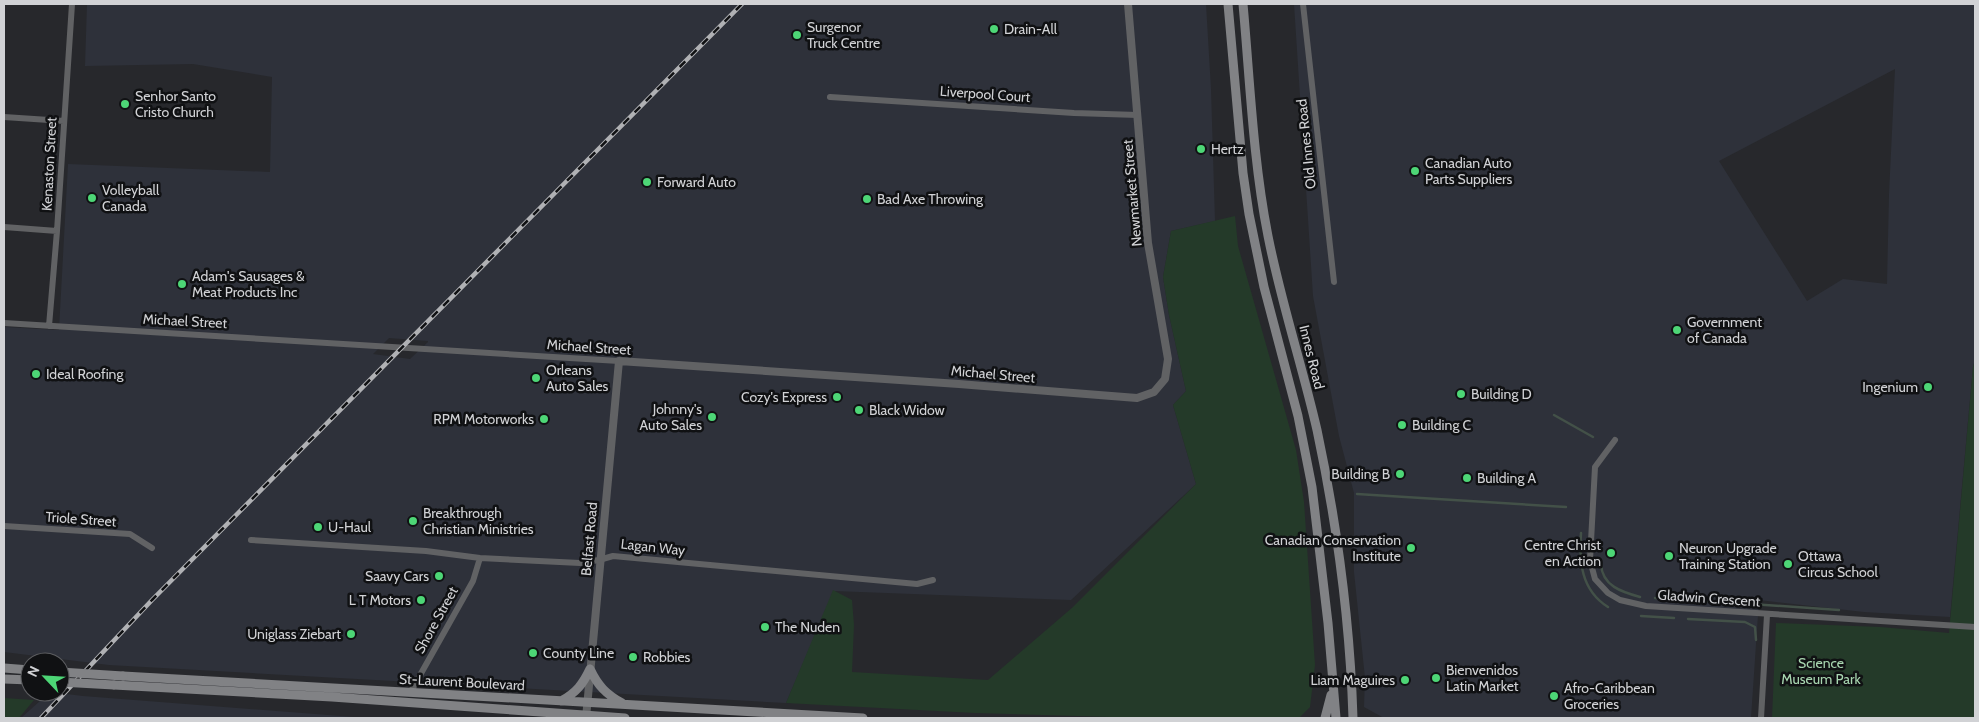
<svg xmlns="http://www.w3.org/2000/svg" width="1979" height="722" font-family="Cabin,sans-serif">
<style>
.built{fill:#2e313a;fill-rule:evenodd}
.green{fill:#243a29}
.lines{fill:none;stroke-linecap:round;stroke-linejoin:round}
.stream{stroke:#435148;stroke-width:2.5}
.minor{stroke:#616264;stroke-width:6}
.tertiary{stroke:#616264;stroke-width:8}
.secondary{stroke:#818285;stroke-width:9}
.rail-casing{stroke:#b0b1b4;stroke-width:4.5}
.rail{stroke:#101113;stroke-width:2.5;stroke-dasharray:8;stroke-linecap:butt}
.secondary-bridge{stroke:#818285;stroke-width:9}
.poi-dot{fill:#4dd676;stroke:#101113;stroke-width:2}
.labels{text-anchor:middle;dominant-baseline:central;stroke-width:5;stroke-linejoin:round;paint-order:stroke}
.poi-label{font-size:14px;fill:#d1d2d5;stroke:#101113;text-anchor:start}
.street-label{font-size:14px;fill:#d1d2d5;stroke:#101113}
.park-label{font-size:14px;fill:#a8d6b0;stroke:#101113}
</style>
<rect width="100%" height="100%" fill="#27282c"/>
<!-- built -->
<path class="built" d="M 87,4 L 1206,4 L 1211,89 L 1215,221 L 1171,231 L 1163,277 L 1169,315 L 1186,391 L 1173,405 L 1196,484 L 1071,600 L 834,591 L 786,703 L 109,665 L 4,652 L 4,327 L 59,330 L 68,164 L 270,172 L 272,77 L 193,64 L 85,66 ZM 389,338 L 428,341 L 428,342 L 410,359 L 373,354 Z
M 1294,4 L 1975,4 L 1975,360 L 1973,367 L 1950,617 L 1864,612 L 1759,600 L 1751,718 L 1384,718 L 1364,707 L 1365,678 L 1354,572 L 1354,493 L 1339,436 L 1313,296 ZM 1895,69 L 1889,194 L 1887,284 L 1843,279 L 1807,301 L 1719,161 Z
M 50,692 L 83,696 L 367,718 L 21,718 Z"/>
<!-- green -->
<path class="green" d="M 1235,216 L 1238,246 L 1296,450 L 1304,502 L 1315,665 L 1310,707 L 1299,718 L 1146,718 L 975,713 L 786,703 L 833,590 L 852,600 L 854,625 L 852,672 L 988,680 L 1073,607 L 1196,484 L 1173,405 L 1186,391 L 1169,315 L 1163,277 L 1171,231 Z
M 1975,360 L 1975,718 L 1772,718 L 1776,623 L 1880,627 L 1949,633 L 1973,367 Z
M 4,698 L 34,700 L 19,718 L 4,718 Z"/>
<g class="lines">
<!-- stream -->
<path class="stream" d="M 1554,415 L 1593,437
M 1357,494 L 1566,507
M 1581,533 C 1579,562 1581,590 1608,607
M 1601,564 C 1602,586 1622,592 1640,597
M 1655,598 L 1720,602
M 1736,603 L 1839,610
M 1641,616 L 1674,618
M 1688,619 L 1745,622 L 1755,627 L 1756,640"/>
<!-- minor -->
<path class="minor" d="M 1303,4 L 1334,282
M 830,97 L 1074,113 L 1138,115
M 4,117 L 64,121
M 4,227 L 57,231
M 4,323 L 619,361
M 49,326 L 57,231 L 72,4
M 1615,440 L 1595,467 L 1590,560 L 1595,579 L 1608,593 L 1620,600 L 1646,606 L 1975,627
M 4,526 L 130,534 L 152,548
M 251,540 L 426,551 L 480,558 L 580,563 L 599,560 L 613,556 L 917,584 L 933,580
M 410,693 L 473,581 L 480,558
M 1761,718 L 1767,615"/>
<!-- tertiary -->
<path class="tertiary" d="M 586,718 L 619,361 L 959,384 L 1137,398 L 1154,392 L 1165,379 L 1168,359 L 1148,243 L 1128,4"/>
<!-- secondary -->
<path class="secondary" d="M 1228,4 L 1243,173 L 1249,214 L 1264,287 L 1298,416 L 1312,487 L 1328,623 L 1336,718
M 1243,4 C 1250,81 1253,160 1268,236 C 1281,302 1302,365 1317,430 C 1337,524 1350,622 1353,718
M 4,668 L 30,670
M 590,669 C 598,686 606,694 622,703
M 123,676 L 863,718
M 4,679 L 30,680
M 114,685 L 332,697 L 625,718
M 561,701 C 576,693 583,684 590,669
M 1325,718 L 1331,695"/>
<defs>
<path id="rail" d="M 41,718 L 152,600 L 742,4"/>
</defs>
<!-- rail casing -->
<use href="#rail" class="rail-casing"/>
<!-- rail -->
<use href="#rail" class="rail"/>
<!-- secondary-bridge -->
<path class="secondary-bridge" d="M 60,672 L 123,676
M 60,682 L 114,685"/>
</g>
<!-- markers -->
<g class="poi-dot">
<circle cx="994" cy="29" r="5"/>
<circle cx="797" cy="35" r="5"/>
<circle cx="125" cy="104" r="5"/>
<circle cx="1201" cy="149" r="5"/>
<circle cx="1415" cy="171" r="5"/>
<circle cx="647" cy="182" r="5"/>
<circle cx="92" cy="198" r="5"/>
<circle cx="867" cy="199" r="5"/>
<circle cx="182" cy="284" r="5"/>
<circle cx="1677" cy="330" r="5"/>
<circle cx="36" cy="374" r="5"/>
<circle cx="536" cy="378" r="5"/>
<circle cx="1928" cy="387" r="5"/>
<circle cx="1461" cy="394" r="5"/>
<circle cx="837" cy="397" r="5"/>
<circle cx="859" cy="410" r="5"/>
<circle cx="712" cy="417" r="5"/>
<circle cx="544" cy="419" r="5"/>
<circle cx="1402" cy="425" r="5"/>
<circle cx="1400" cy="474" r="5"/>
<circle cx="1467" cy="478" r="5"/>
<circle cx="413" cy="521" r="5"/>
<circle cx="318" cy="527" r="5"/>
<circle cx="1411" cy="548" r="5"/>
<circle cx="1611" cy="553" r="5"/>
<circle cx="1669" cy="556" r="5"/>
<circle cx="1788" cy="564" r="5"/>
<circle cx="439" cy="576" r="5"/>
<circle cx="421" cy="600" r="5"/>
<circle cx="765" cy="627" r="5"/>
<circle cx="351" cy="634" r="5"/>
<circle cx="533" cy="653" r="5"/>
<circle cx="633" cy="657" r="5"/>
<circle cx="1436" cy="678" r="5"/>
<circle cx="1405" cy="680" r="5"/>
<circle cx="1554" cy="696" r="5"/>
</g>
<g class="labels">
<!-- poi labels -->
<g class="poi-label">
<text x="807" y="27">Surgenor<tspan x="807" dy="16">Truck Centre</tspan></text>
<text x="1004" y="29">Drain-All</text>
<text x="135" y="96">Senhor Santo<tspan x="135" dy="16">Cristo Church</tspan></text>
<text x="1211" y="149">Hertz</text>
<text x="1425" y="163">Canadian Auto<tspan x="1425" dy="16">Parts Suppliers</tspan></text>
<text x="657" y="182">Forward Auto</text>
<text x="102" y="190">Volleyball<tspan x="102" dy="16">Canada</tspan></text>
<text x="877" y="199">Bad Axe Throwing</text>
<text x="192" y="276">Adam's Sausages &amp;<tspan x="192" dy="16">Meat Products Inc</tspan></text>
<text x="1687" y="322">Government<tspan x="1687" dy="16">of Canada</tspan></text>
<text x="546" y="370">Orleans<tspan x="546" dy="16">Auto Sales</tspan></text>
<text x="46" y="374">Ideal Roofing</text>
<text x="1918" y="387" text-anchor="end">Ingenium</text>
<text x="1471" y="394">Building D</text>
<text x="827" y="397" text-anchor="end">Cozy's Express</text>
<text x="702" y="409" text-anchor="end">Johnny's<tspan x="702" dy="16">Auto Sales</tspan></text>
<text x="869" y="410">Black Widow</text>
<text x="534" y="419" text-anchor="end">RPM Motorworks</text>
<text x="1412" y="425">Building C</text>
<text x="1390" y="474" text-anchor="end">Building B</text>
<text x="1477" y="478">Building A</text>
<text x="423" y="513">Breakthrough<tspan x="423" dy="16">Christian Ministries</tspan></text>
<text x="328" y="527">U-Haul</text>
<text x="1401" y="540" text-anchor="end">Canadian Conservation<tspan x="1401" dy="16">Institute</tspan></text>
<text x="1601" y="545" text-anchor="end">Centre Christ<tspan x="1601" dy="16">en Action</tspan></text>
<text x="1679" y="548">Neuron Upgrade<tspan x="1679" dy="16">Training Station</tspan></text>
<text x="1798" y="556">Ottawa<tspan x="1798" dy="16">Circus School</tspan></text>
<text x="429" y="576" text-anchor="end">Saavy Cars</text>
<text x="411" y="600" text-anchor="end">L T Motors</text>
<text x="775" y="627">The Nuden</text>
<text x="341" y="634" text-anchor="end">Uniglass Ziebart</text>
<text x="543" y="653">County Line</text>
<text x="643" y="657">Robbies</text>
<text x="1446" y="670">Bienvenidos<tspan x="1446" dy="16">Latin Market</tspan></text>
<text x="1395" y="680" text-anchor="end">Liam Maguires</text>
<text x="1564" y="688">Afro-Caribbean<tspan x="1564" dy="16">Groceries</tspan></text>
</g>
<!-- street labels -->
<g class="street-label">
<text transform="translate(985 94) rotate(4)">Liverpool Court</text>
<text transform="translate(1306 144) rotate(-96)">Old Innes Road</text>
<text transform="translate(49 164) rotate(-87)">Kenaston Street</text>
<text transform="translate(1132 193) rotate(-95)">Newmarket Street</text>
<text transform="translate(185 321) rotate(3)">Michael Street</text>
<text transform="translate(589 347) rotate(4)">Michael Street</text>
<text transform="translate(1312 357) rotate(76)">Innes Road</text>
<text transform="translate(993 374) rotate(5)">Michael Street</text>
<text transform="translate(81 519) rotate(4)">Triole Street</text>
<text transform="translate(589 539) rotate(-85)">Belfast Road</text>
<text transform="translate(653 547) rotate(6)">Lagan Way</text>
<text transform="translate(1709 598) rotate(4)">Gladwin Crescent</text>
<text transform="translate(436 620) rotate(-61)">Shore Street</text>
<text transform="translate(462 682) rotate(3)">St-Laurent Boulevard</text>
</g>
<!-- park labels -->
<g class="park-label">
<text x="1821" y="663">Science<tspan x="1821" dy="16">Museum Park</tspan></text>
</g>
</g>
<!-- border -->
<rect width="1979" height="722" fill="none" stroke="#d1d2d5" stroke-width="10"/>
<!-- north arrow -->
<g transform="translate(45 677) rotate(295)"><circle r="24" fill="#101113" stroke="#5d5e61"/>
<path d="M0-4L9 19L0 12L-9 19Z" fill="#4dd676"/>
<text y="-8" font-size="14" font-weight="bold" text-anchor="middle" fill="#d1d2d5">N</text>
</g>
</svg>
